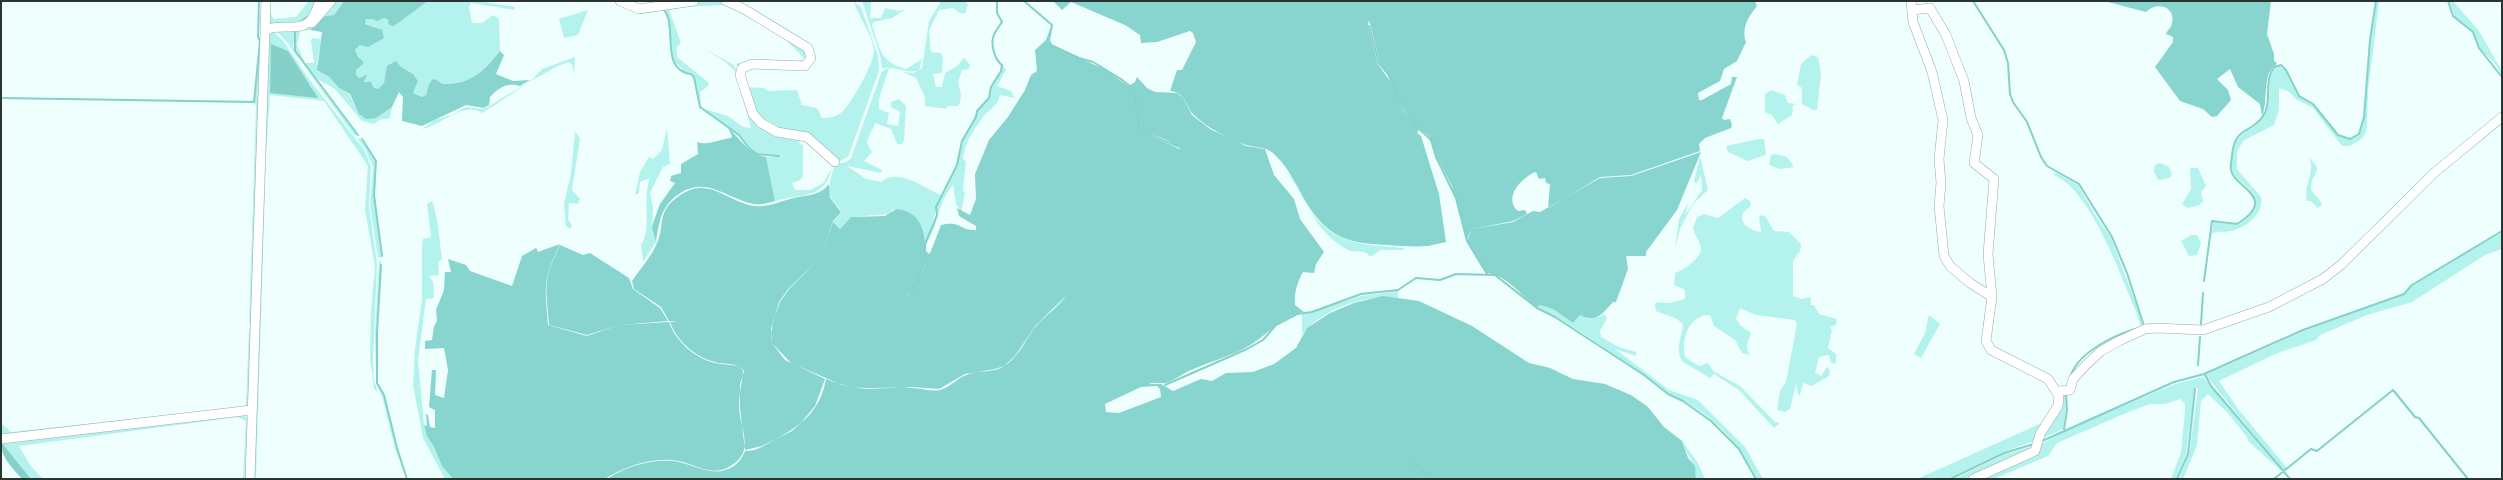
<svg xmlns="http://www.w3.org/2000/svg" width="2503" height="480" font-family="'PT Sans Narrow',sans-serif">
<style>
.green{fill:#b4f3ed}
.forest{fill:#88d4ce;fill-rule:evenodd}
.water{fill:#85d1ca}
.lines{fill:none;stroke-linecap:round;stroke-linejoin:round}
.stream{stroke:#85d1ca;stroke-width:2}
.minor-casing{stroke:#95aeab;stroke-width:10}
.minor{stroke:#fff;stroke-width:9}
</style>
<rect width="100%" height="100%" fill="#effffd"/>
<!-- green -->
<path class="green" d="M 261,1 L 262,1 C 259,108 256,216 253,323 L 249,323 L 256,106 L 254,103 L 261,41 Z
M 309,1 L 315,1 L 310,15 L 299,22 L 305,24 L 269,25 L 270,13 L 274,19 L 296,17 Z
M 334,1 L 344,1 L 334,15 L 325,16 L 310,30 L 300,31 L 297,45 L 305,63 L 314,63 L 311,40 L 313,38 L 321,39 L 317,64 L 323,74 L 329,77 L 339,88 L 349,94 L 356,108 L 376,118 L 392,107 L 390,118 L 379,120 L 374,124 L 362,121 L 335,89 L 314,77 L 295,51 L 296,32 L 293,46 L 299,59 L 357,135 L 354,135 L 286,41 L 273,28 L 291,29 Z
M 428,1 L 479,1 L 515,7 L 514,10 L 471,3 L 469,7 L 472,23 L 482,23 L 493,15 L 499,19 L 500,51 C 487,67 474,81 453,84 C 447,84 444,85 439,81 L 429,84 L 426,95 L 422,97 L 413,93 L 418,81 L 413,74 L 401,67 L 386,73 L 384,83 L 378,89 L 364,82 L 366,76 L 359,78 L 356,75 L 356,70 L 363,61 L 358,57 L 355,50 L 360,45 L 365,44 L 375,27 L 365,24 L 366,19 L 384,18 L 394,26 Z
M 706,1 C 713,1 720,0 727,3 C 743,9 803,42 810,54 L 808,61 L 804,64 L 752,63 L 745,64 L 740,72 L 736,64 C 751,59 798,64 805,59 L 779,33 L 726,5 L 684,7 L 671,10 L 670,7 Z
M 862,1 L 871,1 L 870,18 L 881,18 L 885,8 L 899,11 L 906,9 L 892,18 L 874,22 L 872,25 C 880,49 880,62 906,69 L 922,59 L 919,70 C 906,75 895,65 882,69 L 880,55 Z
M 941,1 L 964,1 L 968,4 L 965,14 L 960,13 L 953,8 L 939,10 L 929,31 L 931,52 L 941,53 L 943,56 L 942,73 L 933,74 L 936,87 L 942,87 L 945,73 L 957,66 L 964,58 L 970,65 L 969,69 L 962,70 L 958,82 L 961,95 L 960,103 L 958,106 L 948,106 L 946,109 L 925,106 L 925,97 L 916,78 L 903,72 L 914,73 L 922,68 L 929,21 Z
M 2377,1 L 2379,1 L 2368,91 L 2367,128 L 2363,138 L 2350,146 L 2342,146 L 2313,108 L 2296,99 L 2288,91 L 2279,88 L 2279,110 L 2274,125 L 2243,141 L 2237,152 L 2237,169 L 2261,197 C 2264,214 2246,228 2230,231 C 2224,233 2217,230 2212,234 L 2213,222 L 2237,225 C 2244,222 2250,217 2253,210 C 2262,191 2240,185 2232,171 C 2227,127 2254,138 2266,112 C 2273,98 2265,81 2275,67 L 2279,66 L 2285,70 L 2297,95 L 2310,102 L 2338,136 L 2348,139 L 2359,135 L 2364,116 L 2371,40 Z
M 2449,1 L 2453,1 L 2479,31 L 2502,71 L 2502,75 L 2494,62 L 2480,49 L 2473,31 L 2455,17 Z
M 854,2 L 861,7 L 878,56 L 879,71 L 848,157 L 840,161 L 815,141 L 778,131 L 762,122 L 744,87 L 764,88 L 768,91 L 797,90 L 802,105 L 817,108 L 822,118 C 829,118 836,117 842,112 C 851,104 875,62 874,50 C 872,34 859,18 854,2 Z
M 668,7 L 681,43 L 677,47 L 677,57 L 709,83 L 707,87 L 700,92 L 701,106 L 695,77 L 692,73 L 685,72 L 674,61 L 666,9 L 643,14 L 641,10 Z
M 588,10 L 578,35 L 564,38 L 559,19 Z
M 273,31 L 284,42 L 309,79 L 365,151 L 371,167 L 369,206 L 377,264 L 373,361 L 374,381 L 378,392 L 374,389 L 370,357 L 371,311 L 375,267 L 365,210 L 368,166 L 324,101 L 270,95 L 266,155 L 256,479 L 252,479 L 269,32 Z
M 703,48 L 734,65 L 760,124 L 806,140 L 799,140 L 800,144 L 803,145 L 803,176 L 800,180 L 792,183 L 795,190 L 810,190 L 823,183 L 832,168 C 824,200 803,193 775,201 L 766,157 L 784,156 L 757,153 L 749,147 L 740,135 L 704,109 L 728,116 L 743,127 L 751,128 L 735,71 L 724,61 Z
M 1811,55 L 1818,57 L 1821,74 L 1817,110 L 1813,110 L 1802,104 L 1802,88 L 1797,85 L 1801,64 Z
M 575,57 L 574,75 L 572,64 L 568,62 C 537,74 511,96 482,113 C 463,100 439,127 422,129 L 435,120 L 451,115 L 466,107 L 484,109 L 531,81 L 542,69 Z
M 1002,64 L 1006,70 L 997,86 L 1011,91 L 1015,98 L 1000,95 C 997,107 989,109 983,117 C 973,130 965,143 963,159 L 966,162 L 963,190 L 965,193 L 961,211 L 956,204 L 953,185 C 936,205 940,224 926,244 L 937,215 L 937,207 L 957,165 L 963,141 L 977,111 L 989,98 L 992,87 L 1001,71 Z
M 889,68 L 879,99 L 879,109 L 889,113 L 887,124 L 898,126 L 900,112 L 891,107 L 891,102 L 899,99 L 906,106 L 904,140 L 902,144 L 897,144 L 891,129 L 875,123 C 873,131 868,135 867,143 L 872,152 L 864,161 L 882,170 L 881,173 L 847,166 L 866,179 L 882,182 C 897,167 926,189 941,195 L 925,244 C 925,230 922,222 910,215 C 904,211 900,207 892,210 L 890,214 L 851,217 L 840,229 L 833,222 L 841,212 C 840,206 835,205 832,200 C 826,190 832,174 835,164 L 846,162 L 851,158 L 882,71 Z
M 1771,90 L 1785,95 L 1788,103 L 1797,104 L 1793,105 L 1792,115 L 1778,124 L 1772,115 L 1765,112 L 1765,94 Z
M 667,128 L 670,164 L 663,167 L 650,193 L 653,207 L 652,228 L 656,242 L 643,262 L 641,244 C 652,232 642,197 650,178 L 640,182 L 639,193 L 635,195 L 640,172 L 649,157 L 653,159 L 662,150 Z
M 575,131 L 580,139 L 572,190 L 580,199 L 578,204 L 569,203 L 568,219 L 572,226 L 570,229 L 566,226 L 564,204 L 571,173 Z
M 360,138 L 376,161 L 374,195 L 381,258 L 378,257 L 370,206 L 373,167 L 366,150 L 358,139 Z
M 1758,139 L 1764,139 L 1766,155 L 1748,161 L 1728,152 L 1726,146 Z
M 1775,154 L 1787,157 L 1794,167 L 1780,169 L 1769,165 L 1771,155 Z
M 1700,156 L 1708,190 L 1693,204 L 1680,229 L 1675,249 L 1679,219 L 1688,203 L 1685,215 L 1702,190 L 1701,175 L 1696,184 L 1694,181 Z
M 2309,157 L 2317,167 C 2317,174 2311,179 2311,186 C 2310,194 2320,197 2322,205 L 2318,208 L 2311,201 L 2307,201 C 2303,184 2316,173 2309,157 Z
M 2160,163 L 2169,167 L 2172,174 L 2170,178 L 2158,180 L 2154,172 L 2155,165 Z
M 2190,168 L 2198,168 L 2206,186 L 2201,192 L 2203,201 L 2200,205 L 2188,208 L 2182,204 L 2191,189 Z
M 1286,171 C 1296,180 1298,191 1305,202 C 1331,246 1359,244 1405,248 L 1403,250 L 1381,250 L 1370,257 L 1367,253 C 1360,250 1353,253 1346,249 C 1312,229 1308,199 1286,171 Z
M 2055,172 L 2078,185 L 2096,216 L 2111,238 L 2142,319 L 2142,327 C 2140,326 2137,314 2135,309 C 2119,272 2091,191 2054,175 Z
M 1745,198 L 1750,201 L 1751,204 C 1749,209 1747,209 1744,212 C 1737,224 1752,231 1761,232 L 1759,217 L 1762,215 L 1765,216 L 1774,231 L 1789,232 L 1801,244 L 1800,251 L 1793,261 L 1793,296 L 1802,299 L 1810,297 L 1811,305 L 1814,305 L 1819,314 L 1837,319 L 1836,325 L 1830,327 L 1832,330 L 1828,348 L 1836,354 L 1836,364 L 1831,363 L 1829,355 L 1819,357 L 1815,372 L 1821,376 L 1827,367 L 1830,370 L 1829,376 L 1812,386 L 1803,383 L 1800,395 L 1798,395 L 1796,384 L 1790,409 L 1785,412 L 1777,410 L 1780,391 L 1786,382 L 1797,324 L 1795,320 L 1756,315 L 1740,308 L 1736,319 L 1740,325 L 1751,333 C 1749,342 1744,346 1750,355 L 1742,353 L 1735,340 L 1714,326 L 1710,315 C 1690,313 1679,342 1686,358 L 1699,366 L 1708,363 L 1713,371 L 1740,386 L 1775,422 L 1780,423 L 1774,428 L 1739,390 L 1714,374 L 1710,378 L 1683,362 C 1674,351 1682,337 1683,324 L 1677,319 L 1656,311 L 1655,305 L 1657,302 L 1670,303 L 1685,299 L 1685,290 L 1674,285 L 1675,273 C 1682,271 1701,258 1701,249 C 1701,242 1694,235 1693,228 L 1697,217 L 1704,214 L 1718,218 Z
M 432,201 C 439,220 439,239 442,259 L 438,262 L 439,275 L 429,276 L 433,282 L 434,298 L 426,299 L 418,360 L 424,425 L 442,466 L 453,479 L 445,479 L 423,438 L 413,385 L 415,349 L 422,299 L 422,243 L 423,239 L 431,237 L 427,204 Z
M 2502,232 L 2502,249 L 2485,255 L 2412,302 L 2367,315 L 2320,335 L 2316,340 L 2275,354 L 2219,381 L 2239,410 L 2287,468 L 2283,470 L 2207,377 L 2205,375 L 2304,331 L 2405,294 L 2413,285 Z
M 2191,235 L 2197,235 L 2201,243 L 2197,255 L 2189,256 L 2181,241 Z
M 379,261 L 381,261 L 376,332 L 377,383 L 384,395 L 396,448 L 407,479 L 395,449 L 382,396 L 376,383 L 375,332 Z
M 1398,291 L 1398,299 C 1367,293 1321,309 1302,335 L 1302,314 L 1361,296 Z
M 1540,305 L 1553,309 L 1573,323 L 1580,315 C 1589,321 1595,319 1604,314 L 1607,318 L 1600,331 L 1601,337 L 1619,347 L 1636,352 L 1636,356 L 1615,349 L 1669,390 L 1698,400 L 1745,447 L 1763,479 L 1757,479 C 1742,448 1720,423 1691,405 C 1684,400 1674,397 1667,392 C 1626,364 1582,329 1537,307 Z
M 1929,315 L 1940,324 L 1921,358 L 1914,354 L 1925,333 Z
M 249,329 L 253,329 L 249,405 L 246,407 L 1,437 L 1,423 L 11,432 L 243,407 L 246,404 Z
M 2203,377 L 2281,471 L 2248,441 L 2247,437 L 2228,413 L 2208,394 L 2201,401 L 2197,445 L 2183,479 L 2179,479 L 2189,454 L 2198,389 L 2195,387 L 2186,454 L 2176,479 L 2171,479 L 2181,452 L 2185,410 L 2185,404 L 2180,399 L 2165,404 L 2150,404 L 2126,413 L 2057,443 L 2048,456 L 1994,479 L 1979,479 L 2066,430 L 2175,384 Z
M 2061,392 L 2065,392 L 2067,399 L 2063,429 L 2041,439 Z
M 241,414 L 248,418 L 248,479 L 243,479 L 246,421 L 238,417 L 19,446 L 30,465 L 43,479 L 31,479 L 2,444 Z
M 2046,421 L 2035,441 L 2003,452 L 1947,479 L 1917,479 Z
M 1682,441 L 1698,463 L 1705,479 L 1696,479 C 1697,465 1686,454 1682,441 Z
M 2034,446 L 2029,452 L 1966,479 L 1954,479 L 2005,454 Z"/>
<!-- forest -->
<path class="forest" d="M 344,1 L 428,1 L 394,26 L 389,25 L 388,20 L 384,18 L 377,21 L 373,19 L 366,19 L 365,24 L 382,30 L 384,38 L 368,47 L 360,45 L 355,50 L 358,57 L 363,61 L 363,64 L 356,70 L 356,75 L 359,78 L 367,75 L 364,82 L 371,82 L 373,87 L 378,89 L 384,83 L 387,66 L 396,61 L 401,67 L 413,74 L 418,81 L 413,93 L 422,97 L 426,95 L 429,84 L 433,79 C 439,80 442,85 447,84 C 471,84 486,69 500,51 L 504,55 L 496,74 L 513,81 L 530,80 L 520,86 C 506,82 499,88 490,97 L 489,105 L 484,108 L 466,105 L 422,126 L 402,121 L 403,97 L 399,92 L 392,107 L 376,118 L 366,119 L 359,114 L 350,94 L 339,88 L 329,77 L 317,70 L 322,32 L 310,30 L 325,16 L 334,15 Z
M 1062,1 L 1755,1 L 1757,6 C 1748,17 1741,29 1746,42 L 1737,61 L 1724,69 L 1720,81 L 1698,93 L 1699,100 L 1702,100 L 1731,84 L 1732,77 L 1737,77 L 1722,118 L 1724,120 L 1730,119 L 1732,125 L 1731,128 L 1705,138 L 1699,144 L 1700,151 L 1631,175 L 1600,177 L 1548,208 L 1550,184 L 1546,183 L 1545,178 L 1539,179 L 1536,172 C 1523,176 1502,198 1518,211 L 1525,210 L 1527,214 L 1513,221 L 1472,229 L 1467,239 L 1452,186 L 1437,157 L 1429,136 L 1416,126 L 1405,109 L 1388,74 L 1380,63 L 1369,20 L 1368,26 L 1378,64 L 1394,87 L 1403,110 L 1419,130 L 1417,133 L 1421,136 L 1439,194 L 1446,242 C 1440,243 1434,245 1428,246 C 1414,247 1400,246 1386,245 C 1349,243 1331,239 1309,207 C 1297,188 1291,170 1274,154 C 1265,146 1257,148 1246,145 C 1233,141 1217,132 1206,125 C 1201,121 1196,117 1192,113 C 1185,103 1184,92 1170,91 L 1177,70 L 1182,70 L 1196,42 L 1193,33 L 1190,31 L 1157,42 L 1141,43 L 1140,35 L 1125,25 L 1071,2 L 1062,10 L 1054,2 Z
M 2104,1 L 2271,1 L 2267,34 L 2274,54 L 2274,60 L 2277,64 C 2261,73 2269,101 2262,116 L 2260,104 L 2238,87 L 2230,69 L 2217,79 L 2228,90 L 2231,100 L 2217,116 L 2212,117 L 2203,109 L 2180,101 L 2155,67 L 2173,42 L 2173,37 L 2166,34 C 2167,30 2172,27 2172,23 C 2176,6 2156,1 2146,12 Z
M 1051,26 L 1048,40 L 1051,45 L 1108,71 L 1132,89 L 1140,129 C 1152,138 1167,142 1181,150 C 1170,138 1153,137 1141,129 L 1133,88 L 1121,78 L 1130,85 L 1135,82 L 1137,77 L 1147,88 L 1155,92 L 1177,93 L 1183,98 L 1192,115 L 1210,129 L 1246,146 L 1265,149 L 1274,175 L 1294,199 L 1300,219 L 1324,252 L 1316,264 L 1314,273 L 1303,272 C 1297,283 1294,293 1295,305 L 1304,312 C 1279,316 1267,337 1245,348 C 1228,357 1209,362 1191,370 C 1182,374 1175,380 1166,383 C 1160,384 1154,381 1149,384 L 1161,384 L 1173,391 L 1201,379 L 1212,381 L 1226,373 L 1253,372 L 1274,364 L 1296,348 L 1307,328 L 1330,313 L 1354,303 L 1383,296 L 1419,301 L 1472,326 L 1529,363 L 1550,368 L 1573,379 L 1605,384 L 1631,395 L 1648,407 L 1664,427 L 1682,441 L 1688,458 L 1695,466 L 1696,479 L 1429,479 L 1413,461 L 1428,479 L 607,479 C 624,467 651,459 672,461 C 695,463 711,480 734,466 C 739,462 743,457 745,451 C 757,452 766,444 776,439 C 803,424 820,411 826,379 C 860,393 878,386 912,388 C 921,388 931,392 940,390 C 951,387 958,377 969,374 C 980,370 994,373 1004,366 C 1020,356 1025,340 1036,326 C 1045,316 1058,307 1066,296 L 1036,325 L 1015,356 L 1004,366 L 995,369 L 965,374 L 939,389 L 913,387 L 866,389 L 842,385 L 791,363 L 772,343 L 771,336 L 773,321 L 780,302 L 789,289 L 821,257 L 833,222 L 840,229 L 851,217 L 885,216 L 896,209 C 933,212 929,259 916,283 C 914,288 909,292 907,296 C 918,285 926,266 926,251 L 929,254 L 931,251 L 941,225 C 961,220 960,231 976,230 L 976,226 L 959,216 L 956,204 L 957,208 L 970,215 L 976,199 L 975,174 L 989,140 L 1008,117 L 1025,90 L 1031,75 L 1037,71 L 1035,50 L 1046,40 ZM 1157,386 L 1160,389 L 1161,397 L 1119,413 L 1106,412 L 1105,404 L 1141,387 Z
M 728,128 C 741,139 748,154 766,157 L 775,201 C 768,203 761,205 754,204 C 727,199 706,175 679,194 C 661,206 659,222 656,242 L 652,228 L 653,223 L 660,204 L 675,183 L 670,181 L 671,176 L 681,173 L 681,164 L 698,154 L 697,142 C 709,146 719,139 731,138 L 732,136 Z
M 1701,152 L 1677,210 L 1646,252 L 1646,256 L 1626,256 L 1628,269 L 1616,302 L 1613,302 C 1603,313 1596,324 1580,315 L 1573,323 L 1553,309 L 1540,305 L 1537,307 C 1521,296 1507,275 1487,273 L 1467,241 L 1472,229 L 1513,222 L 1533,211 L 1540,212 L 1600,178 L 1631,176 Z
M 829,184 L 830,198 L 841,212 L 833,221 L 821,257 L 788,289 L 779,302 L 771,329 L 772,343 L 785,360 L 825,379 L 815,406 L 800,424 L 792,431 L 762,446 L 745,450 L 740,408 L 740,384 L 744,371 C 738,362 725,365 715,362 C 696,358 676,340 670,322 L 678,322 L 669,321 L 661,307 L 634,289 L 632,281 C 640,269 652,256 657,243 C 665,226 657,213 675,199 C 707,173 724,201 754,206 C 769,208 785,199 799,197 C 810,195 822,194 829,184 Z
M 560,244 C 542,281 545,287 548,325 L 587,336 L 619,325 L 587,335 L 549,325 C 546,286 542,282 560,245 L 583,255 L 590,253 L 629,278 L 633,289 L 660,308 L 668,321 L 620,325 L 669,322 C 675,341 696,359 715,363 C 723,365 733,364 740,367 L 743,371 C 742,383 739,394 739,407 C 739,420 747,436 744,449 C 743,456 738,461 732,465 C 710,480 694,461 671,460 C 650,458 623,467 605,479 L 453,479 L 442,466 L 434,447 L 427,436 L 424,425 L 427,426 L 426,414 L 428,415 L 430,427 L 435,428 L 435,410 L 429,407 L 432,370 L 436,370 L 435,395 L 444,398 L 448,370 L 444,348 L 425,349 L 425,341 L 432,340 L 434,326 L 437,321 L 436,310 L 444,290 L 445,272 L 451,272 L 448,259 L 466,265 L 470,271 L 512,286 L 522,256 L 536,248 L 538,252 Z"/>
<!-- water -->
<path class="water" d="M 271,44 L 288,51 L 318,98 L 270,93 Z
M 1,442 L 31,479 L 22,479 C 12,467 1,458 1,442 Z"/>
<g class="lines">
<!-- stream -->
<path class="stream" d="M 1024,1 L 1052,25 L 1049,40 L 1051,45 L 1079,58 L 1093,62 L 1121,79 L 1133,89 L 1140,129 C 1152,137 1164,140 1177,146
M 1973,1 L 2004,50 L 2008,63 L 2010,94 L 2013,102 L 2027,122 L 2041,157 L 2047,166 L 2079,184 L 2112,237 L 2127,273 L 2144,326
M 2448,1 L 2453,16 L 2473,32 L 2479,48 L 2502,77
M 664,10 C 678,25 659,70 691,74 L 694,77 L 700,107 L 739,135 L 749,148 L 757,154 L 779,156
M 301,21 L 309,16
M 1369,26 L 1379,63 L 1388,74 L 1404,109 L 1416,126 L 1431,140 L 1436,157 L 1456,198 L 1467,241 L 1487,274
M 295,32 L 295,51 L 358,135
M 1,98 L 254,102 L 260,41 L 258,37 L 259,1
M 362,139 L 376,161 L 374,195 L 382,256
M 381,265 L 377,332 L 377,383 L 384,395 L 397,448 L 407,479
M 2204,281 L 2212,221 L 2237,224 C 2280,197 2233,187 2231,170 C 2230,165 2232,159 2232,155 C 2235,126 2250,135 2263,116 C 2273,102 2263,82 2274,67 L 2281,65 L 2286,70 L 2299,96 L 2313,104 L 2338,135 L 2350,139 L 2359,134 L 2364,117 L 2370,40 L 2376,1
M 910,292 L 917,283 L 925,259 L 925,244 L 937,215 L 936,207 L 957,165 L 962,141 L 976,117 L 977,111 L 989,98 L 991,87 L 1001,71 L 1002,65 C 995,60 991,46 993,38 C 994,32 999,27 1002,22 L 997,13 L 997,1
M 2201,324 L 2203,293
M 2198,365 L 2200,337
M 2071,375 C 2079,352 2113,336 2135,329
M 2205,375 L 2211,386 L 2290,479
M 1165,385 L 1247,349 L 1263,340 L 1276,325 L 1297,314 L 1312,312 L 1361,294 L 1398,290 L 1416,278 L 1440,280 L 1456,274 L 1495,275 L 1537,308 L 1555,317 L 1644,375 L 1668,394 L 1683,401 L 1711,421 L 1739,449 L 1756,479
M 2064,429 L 2067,410 L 2066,394
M 2042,441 L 2174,382 L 2204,374 L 2303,330 L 2404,294 L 2412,285 L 2502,231
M 1413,462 L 1429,479
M 1950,479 L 2004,453 L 2034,444
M 2177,479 L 2188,454 L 2195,389
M 2274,479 L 2311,449 L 2317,451 L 2393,390 L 2415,417 L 2419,418 L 2468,479"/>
<defs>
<path id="minor" d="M 620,1 L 639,9 L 694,1
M 726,1 L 744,9 L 808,48 L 811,58 L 805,66 L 752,64 L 742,68 L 740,75 L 753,114 L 761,123 L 777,132 L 807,137 L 835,162
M 1911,1 L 1913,22 L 1932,72 L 1943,120 L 1939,159 L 1941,183 L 1939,206 L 1944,256 L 1950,266 L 1970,283 L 1992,297
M 1912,10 L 1930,8 L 1946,35 L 1964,81 L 1971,118 L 1978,135 L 1974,163 L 1994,179 L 1988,254 L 1992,297 L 1986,341 L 1991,350 L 2048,379 L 2059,396 L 2058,406 L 2040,434 L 2035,451 L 1973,479
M 312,23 L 331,1
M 265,30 C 278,23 300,32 310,21 C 315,16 317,7 320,1
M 2058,391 L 2070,390 L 2073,379 L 2086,365 L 2101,351 L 2119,341 L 2145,329 L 2156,328 L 2203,330 L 2269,307 L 2323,279 L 2342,264 L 2434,173 L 2502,117
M 1,439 L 252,410
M 250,479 L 266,1"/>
</defs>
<!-- minor casing -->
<use href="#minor" class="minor-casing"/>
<!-- minor -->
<use href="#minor" class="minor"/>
</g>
<!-- border -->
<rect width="2503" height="480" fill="none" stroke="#2a3433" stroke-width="4"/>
</svg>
